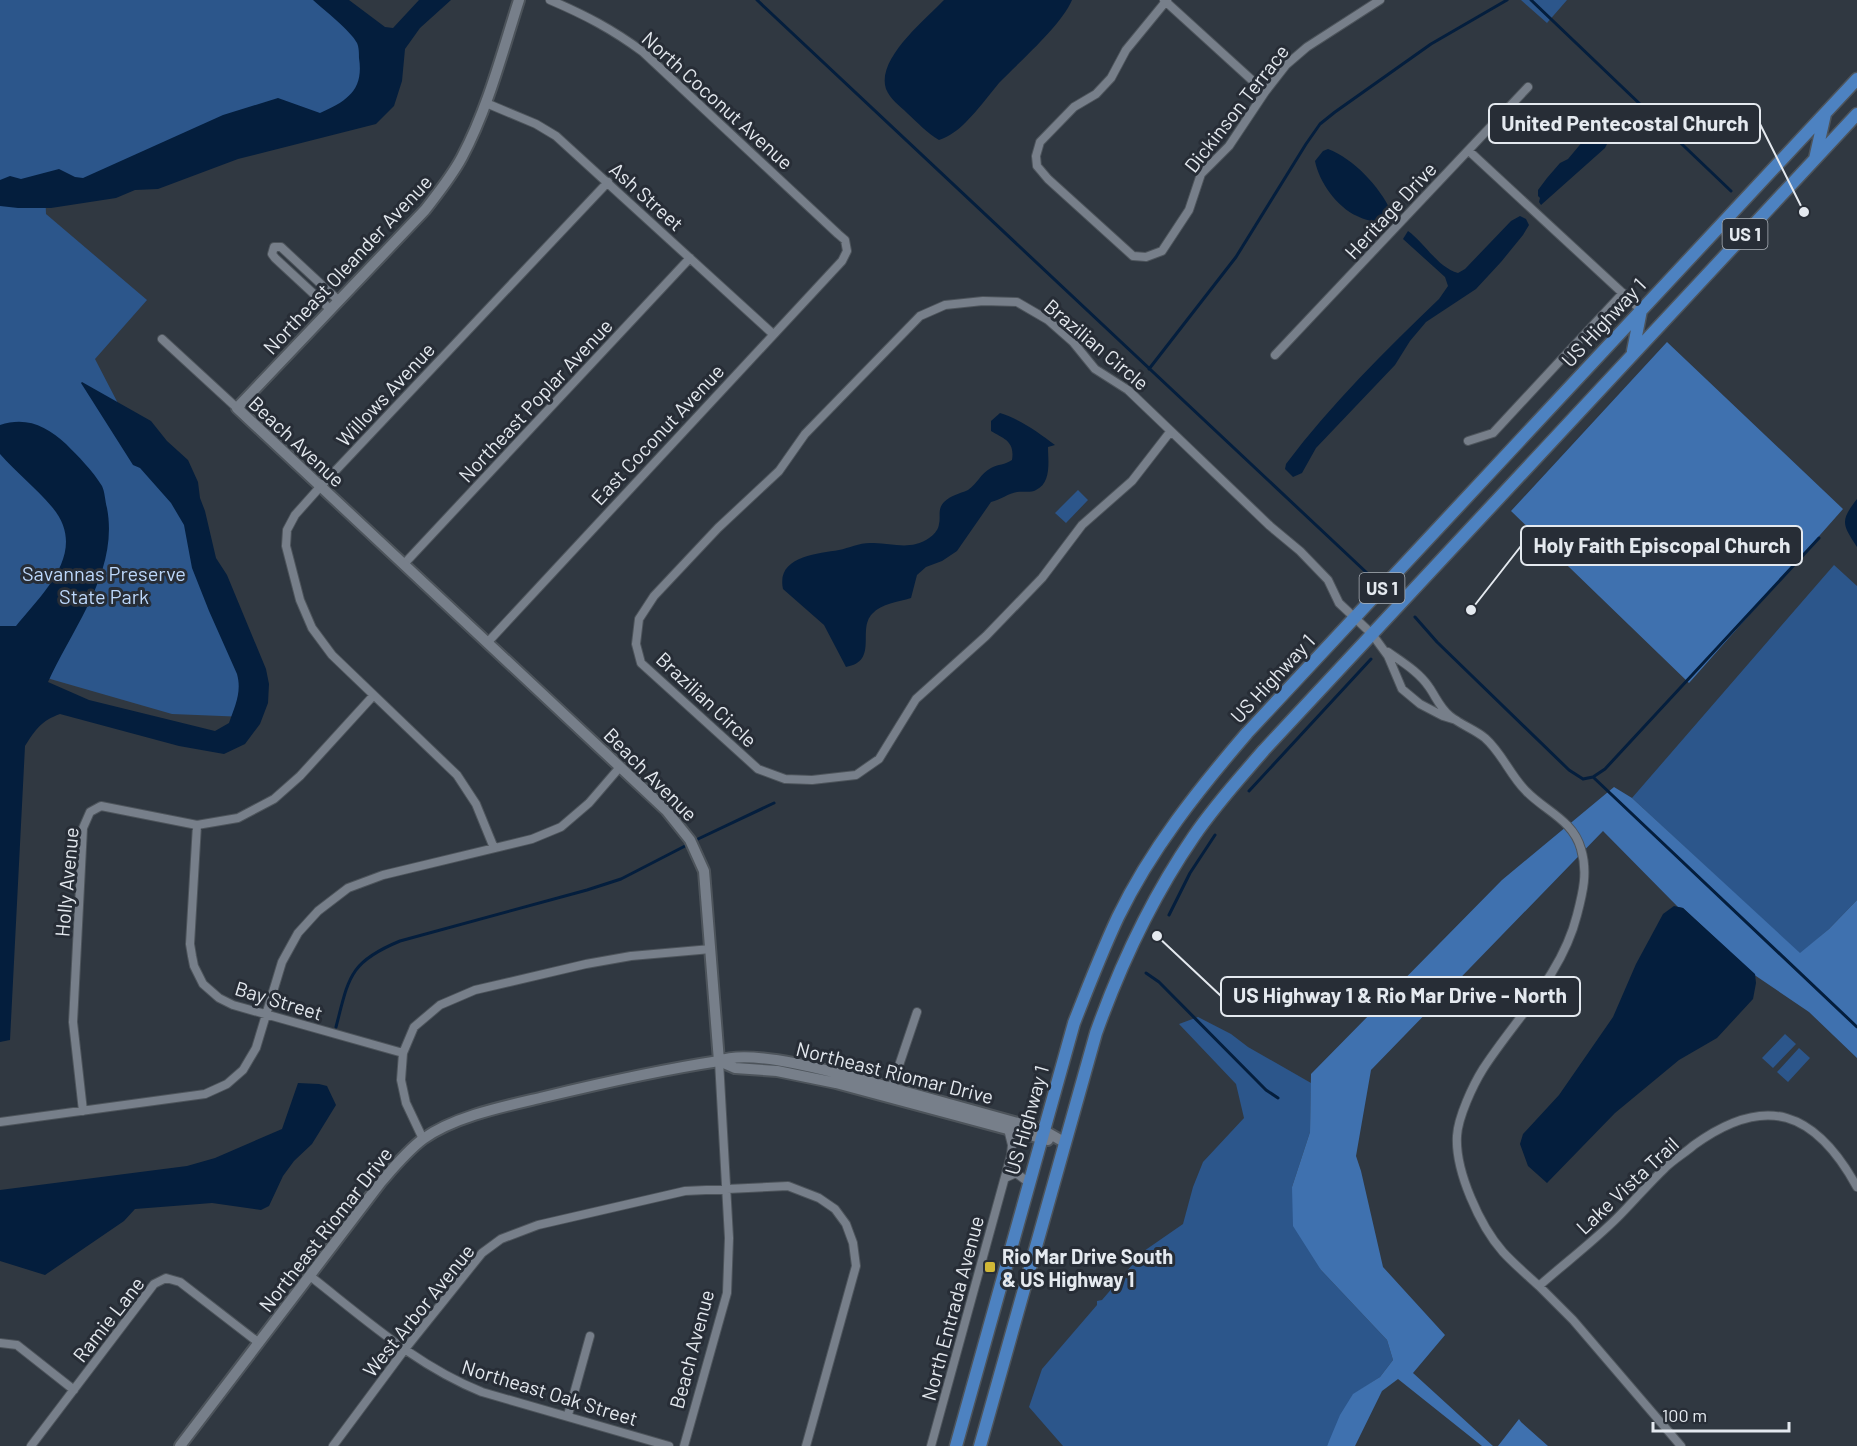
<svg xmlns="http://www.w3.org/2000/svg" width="1857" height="1446" font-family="Barlow,sans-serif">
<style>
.green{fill:#2c568b}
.forest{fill:#3f71af}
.water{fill:#041e3d}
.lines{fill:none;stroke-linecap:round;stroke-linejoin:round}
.stream{stroke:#041e3d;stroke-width:3}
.street-casing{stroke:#4d545b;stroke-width:10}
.secondary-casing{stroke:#4d545b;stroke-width:14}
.primary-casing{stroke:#4d545b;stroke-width:15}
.street{stroke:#777f8a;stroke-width:8}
.secondary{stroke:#777f8a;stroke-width:10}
.primary{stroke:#4d82c1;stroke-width:12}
.poi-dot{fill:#d0b736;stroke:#272d36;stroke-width:2}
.labels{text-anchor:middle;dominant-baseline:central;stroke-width:6;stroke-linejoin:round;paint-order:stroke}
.shield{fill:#272d36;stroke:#abb1b8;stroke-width:1.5}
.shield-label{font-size:18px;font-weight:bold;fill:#e4e9ef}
.street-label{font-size:20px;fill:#e4e9ef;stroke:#272d36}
.park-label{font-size:20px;fill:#bdd8fb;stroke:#272d36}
.poi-label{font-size:20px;font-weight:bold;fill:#e4e9ef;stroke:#272d36;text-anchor:start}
.leader{fill:none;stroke:#e4e9ef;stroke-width:2}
.callout-dot{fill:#e4e9ef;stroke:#272d36;stroke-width:2}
.callout{fill:#272d36;stroke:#e4e9ef;stroke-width:2}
.callout-label{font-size:21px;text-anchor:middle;font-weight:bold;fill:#e4e9ef}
</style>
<rect width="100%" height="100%" fill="#303841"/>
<!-- green -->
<path class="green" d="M 0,0 L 331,0 L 372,44 L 364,105 L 45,189 L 46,214 L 147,300 L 95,359 L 124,415 L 244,619 L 246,717 L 172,714 L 19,670 L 0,693 Z
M 1521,0 L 1567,0 L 1547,23 Z
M 1078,490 L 1088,500 L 1066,523 L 1055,513 Z
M 1834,565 L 1857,586 L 1857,900 L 1829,929 L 1800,954 L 1632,798 Z
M 1198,1017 L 1231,1034 L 1248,1047 L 1311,1083 L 1310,1132 L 1292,1187 L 1321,1270 L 1387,1340 L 1393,1360 L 1380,1377 L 1353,1395 L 1327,1446 L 1063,1446 L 1029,1407 L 1042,1369 L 1097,1305 L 1097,1301 L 1102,1300 L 1144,1251 L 1183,1224 L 1193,1187 L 1203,1162 L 1244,1118 L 1236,1084 L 1179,1024 Z
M 1785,1034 L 1796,1044 L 1773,1068 L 1762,1058 Z
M 1799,1048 L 1810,1058 L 1788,1082 L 1777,1072 Z"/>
<!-- forest -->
<path class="forest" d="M 1667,342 L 1843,509 L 1689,683 L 1511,511 Z
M 1614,787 L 1632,798 L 1800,953 L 1829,929 L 1857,900 L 1857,1058 L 1809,1012 L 1756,976 L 1683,908 L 1678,907 L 1603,831 L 1371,1070 L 1356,1156 L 1361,1171 L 1383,1267 L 1445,1335 L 1413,1373 L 1493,1446 L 1482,1446 L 1398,1379 L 1382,1391 L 1355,1446 L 1327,1446 L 1340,1415 L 1353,1394 L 1380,1377 L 1393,1360 L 1387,1340 L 1321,1270 L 1293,1226 L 1292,1187 L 1310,1132 L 1311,1074 L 1502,880 Z
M 1519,1419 L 1521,1422 L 1548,1446 L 1498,1446 Z"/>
<!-- water -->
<path class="water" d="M 313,0 L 349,0 L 385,27 L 393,28 L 419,0 L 451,0 L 420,28 L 405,49 L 402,81 L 394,106 L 376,124 L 238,159 L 158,189 L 135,190 L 116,198 L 51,208 L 18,208 L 0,206 L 0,180 L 10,176 L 21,179 L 59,169 L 75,177 L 83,178 L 223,115 L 278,98 L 320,113 C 347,101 364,90 359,58 C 359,54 359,47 357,43 C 351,31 324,10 313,0 Z
M 944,0 L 1072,0 C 1061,26 1020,61 999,83 C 988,96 978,110 966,122 C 958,130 950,136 939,140 C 927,133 918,123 907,113 C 900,106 890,99 886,89 C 876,59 925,20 944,0 Z
M 1599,122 L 1614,122 L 1616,126 L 1605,148 L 1541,205 L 1539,202 L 1540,198 L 1538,196 L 1538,190 L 1547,178 L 1560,163 L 1568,159 Z
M 1328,149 C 1354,159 1379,186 1391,211 L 1390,218 L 1380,223 C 1373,221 1364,220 1357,216 C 1337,207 1319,182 1315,161 L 1323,151 Z
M 1520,216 L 1526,219 L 1529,225 L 1523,235 L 1501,262 L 1476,289 L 1426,322 L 1410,341 L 1395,365 L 1316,448 L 1302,473 L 1293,477 L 1285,469 L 1286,464 C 1331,404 1385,351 1439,299 L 1448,286 L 1445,277 L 1403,239 L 1408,231 C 1425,243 1437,267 1458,273 L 1465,269 L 1511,221 Z
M 82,382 L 151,421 L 167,441 L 188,460 L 198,482 L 200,498 L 205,511 L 216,558 L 227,575 L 266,669 L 269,684 L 268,703 L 260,724 L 245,744 L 224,754 L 179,746 L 60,714 C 41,721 36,729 25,746 L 10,1040 L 0,1042 L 0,626 L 16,626 C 44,592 89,551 52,507 C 36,488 16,472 0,454 L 0,425 C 26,416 47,426 66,444 C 78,456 93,471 102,486 C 105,492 105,501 107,508 C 119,571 73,627 48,682 L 89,700 L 215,731 L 229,723 C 235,706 242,692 237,674 L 209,611 L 192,568 L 184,525 L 171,503 L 140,468 L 133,465 L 81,383 Z
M 1000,413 C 1020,419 1039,433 1055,445 L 1048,447 C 1048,460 1052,483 1036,490 C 1031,493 1023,491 1017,492 C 1009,493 1000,500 991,502 L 957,551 L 942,561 L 926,567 L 917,575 L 911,598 C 898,602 882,603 872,614 C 857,630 879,661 846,667 L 824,625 L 783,589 C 776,556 817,554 839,550 C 849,548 859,543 870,543 C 886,542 900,548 916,544 C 925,542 938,534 939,524 C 941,516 937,510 944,502 C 951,495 959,494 968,490 C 977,484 981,473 991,468 C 998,464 1005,465 1012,460 C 1015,441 1004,439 991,431 L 991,421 Z
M 1857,499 L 1857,547 C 1842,524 1840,521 1857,499 Z
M 1674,906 L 1683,908 L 1755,974 L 1756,983 L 1753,999 L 1717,1038 L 1679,1060 L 1615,1113 L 1547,1183 L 1528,1166 L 1520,1144 L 1523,1134 L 1559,1095 L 1613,1017 L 1636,964 L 1663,914 Z
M 298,1083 L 319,1084 L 327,1086 L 336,1105 L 312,1144 L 294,1161 L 283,1176 L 269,1206 L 261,1210 L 212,1203 L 135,1209 L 124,1221 L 45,1275 L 0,1261 L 0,1190 L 187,1166 L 215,1158 L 282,1129 Z"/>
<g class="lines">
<!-- stream -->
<path class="stream" d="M 757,0 L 1367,573
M 1531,0 L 1731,191
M 1149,369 L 1236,257 L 1306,144 L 1320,124 L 1335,112 L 1431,44 L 1507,0
M 1415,617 L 1437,642 L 1569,770 L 1583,779 L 1593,777 L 1605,769 L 1819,538
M 1593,777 L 1857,1027
M 1249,791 L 1371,659
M 698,839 L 774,803
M 1169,915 L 1190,873 L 1215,835
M 1146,973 L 1159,982 L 1266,1090 L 1278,1098
M 336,1027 C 349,977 349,962 400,941 L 587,890 L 621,879 L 687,845"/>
<defs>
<path id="street" d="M 1164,0 L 1265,92
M 1167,0 L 1126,50 L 1111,78 L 1096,94 L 1074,107 L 1040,142 L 1036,156 L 1037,166 L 1048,179 L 1133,256 L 1146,257 L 1162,251 L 1189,210 L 1201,174 L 1229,146 L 1265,92 L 1286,65 L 1307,47 L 1380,0
M 486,103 L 536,124 L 556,136 L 773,334
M 1469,151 L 1641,310
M 330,309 L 275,258 L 272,254 L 274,247 L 281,247 L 338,300
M 162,339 L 237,408
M 1275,355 L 1528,87
M 1170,432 L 1132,481 L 1082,525 L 1042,578 L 986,636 L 916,699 L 879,759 L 856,775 L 812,780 L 785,779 L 758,769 L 641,663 L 636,644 L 639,619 L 654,596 L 718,528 L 779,471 L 805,434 L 920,316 L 945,305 L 983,301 L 1017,302 L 1048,320 L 1073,342 L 1095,369 L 1128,390 L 1270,526 L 1300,551 L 1328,580 L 1339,603 L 1372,634 L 1388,656 L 1402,689 L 1420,704 L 1443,716 L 1456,720
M 1468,441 L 1493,433 L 1623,293
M 404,564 L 690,258
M 487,643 L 842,261 L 847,251 L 845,240 L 838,234 L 643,52 C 612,29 585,15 550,0
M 1388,652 C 1402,662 1419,672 1429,687 C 1436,697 1440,708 1450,716 C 1461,725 1474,729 1485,738 C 1502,753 1510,775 1526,791 C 1545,811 1573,820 1581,849 C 1588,872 1583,892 1577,915 C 1562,975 1516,1018 1483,1069 C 1473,1085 1458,1117 1457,1136 C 1455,1171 1480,1226 1503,1252 C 1514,1264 1527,1275 1539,1286
M 197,825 L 190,944 L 192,956 L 194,966 L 203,984 L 219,998 L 233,1005 L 403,1053
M 494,848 L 476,804 L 457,775 L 332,655 L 312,628 L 300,600 L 286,546 L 287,530 L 295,515 L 320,487 L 608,182
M 890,1092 L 917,1012
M 83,1111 L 73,1022 L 83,828 L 90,812 L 101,806 L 197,825 L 238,818 L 274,799 L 300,776 L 373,696
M 0,1122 L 205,1094 L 227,1084 L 243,1070 L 256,1048 L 282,962 L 298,933 L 318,911 L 348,888 L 383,875 L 532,839 L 561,827 L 589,803 L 620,767
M 423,1139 L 406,1103 L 401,1080 L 403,1053 L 414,1027 L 440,1005 L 475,990 L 586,964 L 631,956 L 711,949
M 1005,1178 L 1016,1173 L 1028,1182
M 310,1276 C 365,1319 417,1366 482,1392 L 669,1446
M 0,1343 L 17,1345 L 74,1390
M 568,1415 L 590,1336
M 31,1446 L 154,1284 L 166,1278 L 180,1282 L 259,1343
M 333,1446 L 405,1349 L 482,1253 L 501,1239 L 538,1225 L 685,1191 L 788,1186 L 819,1198 L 835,1209 L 846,1224 L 853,1243 L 856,1266 L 806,1446
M 684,1446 L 727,1293 L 729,1238 L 719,1061
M 931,1446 L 1011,1155 L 1012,1145 L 1008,1129
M 1681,1446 L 1573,1320 L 1539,1286 C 1565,1263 1593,1242 1618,1217 C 1634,1201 1649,1183 1665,1168 C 1674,1159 1685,1153 1694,1145 C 1766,1093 1815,1111 1857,1187"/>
<path id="secondary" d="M 519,0 C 502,53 488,108 462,157 C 452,176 438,193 425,210 L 237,408 L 666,810 L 690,840 L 704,871 L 719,1061
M 719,1061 L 735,1068 L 777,1071 L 836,1083 L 1048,1140
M 180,1446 L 381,1182 C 394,1167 407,1151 423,1139 C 455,1116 506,1106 544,1097 C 602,1083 660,1070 719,1061 C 757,1046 865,1081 906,1092 C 952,1105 997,1117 1043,1130 L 1064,1142"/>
<path id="primary" d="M 1815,159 L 1825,114
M 1633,351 L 1641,310
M 956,1446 L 1074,1023 C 1088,987 1102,951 1118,917 C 1151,849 1198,790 1247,733 L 1857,79
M 980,1446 L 1096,1033 C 1121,963 1152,897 1194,836 C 1215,805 1240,778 1264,750 L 1857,114"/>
</defs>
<!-- street casing -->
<use href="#street" class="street-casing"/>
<!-- secondary casing -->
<use href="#secondary" class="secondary-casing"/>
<!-- primary casing -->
<use href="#primary" class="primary-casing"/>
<!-- street -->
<use href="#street" class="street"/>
<!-- secondary -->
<use href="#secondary" class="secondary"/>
<!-- primary -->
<use href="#primary" class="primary"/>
</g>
<!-- markers -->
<rect class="poi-dot" x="984" y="1261" width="12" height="12" rx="3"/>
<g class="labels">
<!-- shield labels -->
<g class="shield">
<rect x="1722.5" y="219" width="45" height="30" rx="4.5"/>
<rect x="1359.5" y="573" width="45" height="30" rx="4.5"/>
</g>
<g class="shield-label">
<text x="1745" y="234">US 1</text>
<text x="1382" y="588">US 1</text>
</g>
<!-- street labels -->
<g class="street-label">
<text transform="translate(718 100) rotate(42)">North Coconut Avenue</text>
<text transform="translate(1236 108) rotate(-52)">Dickinson Terrace</text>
<text transform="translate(647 196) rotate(42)">Ash Street</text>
<text transform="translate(1390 210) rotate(-47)">Heritage Drive</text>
<text transform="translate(347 264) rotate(-47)">Northeast Oleander Avenue</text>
<text transform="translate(1603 322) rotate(-47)">US Highway 1</text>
<text transform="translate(1097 344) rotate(40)">Brazilian Circle</text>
<text transform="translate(385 394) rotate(-47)">Willows Avenue</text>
<text transform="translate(535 400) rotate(-47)">Northeast Poplar Avenue</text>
<text transform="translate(657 434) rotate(-47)">East Coconut Avenue</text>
<text transform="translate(297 441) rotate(43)">Beach Avenue</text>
<text transform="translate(1272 678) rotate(-47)">US Highway 1</text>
<text transform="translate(707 699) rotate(43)">Brazilian Circle</text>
<text transform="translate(651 774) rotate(45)">Beach Avenue</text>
<text transform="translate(66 882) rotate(-85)">Holly Avenue</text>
<text transform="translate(279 1000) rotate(17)">Bay Street</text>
<text transform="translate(895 1072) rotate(14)">Northeast Riomar Drive</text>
<text transform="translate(1026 1120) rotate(-74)">US Highway 1</text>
<text transform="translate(1627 1185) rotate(-43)">Lake Vista Trail</text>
<text transform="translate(325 1229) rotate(-52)">Northeast Riomar Drive</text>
<text transform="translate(952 1308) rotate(-75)">North Entrada Avenue</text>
<text transform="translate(418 1310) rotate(-51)">West Arbor Avenue</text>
<text transform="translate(108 1319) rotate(-52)">Ramie Lane</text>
<text transform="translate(691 1349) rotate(-75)">Beach Avenue</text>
<text transform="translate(550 1392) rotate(17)">Northeast Oak Street</text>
</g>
<!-- park labels -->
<g class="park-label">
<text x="104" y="573">Savannas Preserve<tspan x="104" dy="23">State Park</tspan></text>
</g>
<!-- poi labels -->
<g class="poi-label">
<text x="1002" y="1256">Rio Mar Drive South<tspan x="1002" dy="23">&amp; US Highway 1</tspan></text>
</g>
</g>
<!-- callouts -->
<path class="leader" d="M1804 212L1760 124M1471 610L1521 546M1157 936L1221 996"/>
<g class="callout-dot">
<circle cx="1804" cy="212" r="6"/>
<circle cx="1471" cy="610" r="6"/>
<circle cx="1157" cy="936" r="6"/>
</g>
<g class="callout">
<rect x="1489" y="104" width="271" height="39" rx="6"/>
<rect x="1521" y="526" width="281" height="39" rx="6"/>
<rect x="1221" y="977" width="359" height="39" rx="6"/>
</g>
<g class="callout-label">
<text x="1625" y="131">United Pentecostal Church</text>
<text x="1662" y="553">Holy Faith Episcopal Church</text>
<text x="1400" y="1003">US Highway 1 &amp; Rio Mar Drive - North</text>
</g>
<!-- scale -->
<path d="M1653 1422v9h136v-9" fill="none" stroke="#e4e9ef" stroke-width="3"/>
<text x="1662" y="1422" font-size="18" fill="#e4e9ef" stroke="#272d36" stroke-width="4.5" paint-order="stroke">100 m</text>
</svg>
